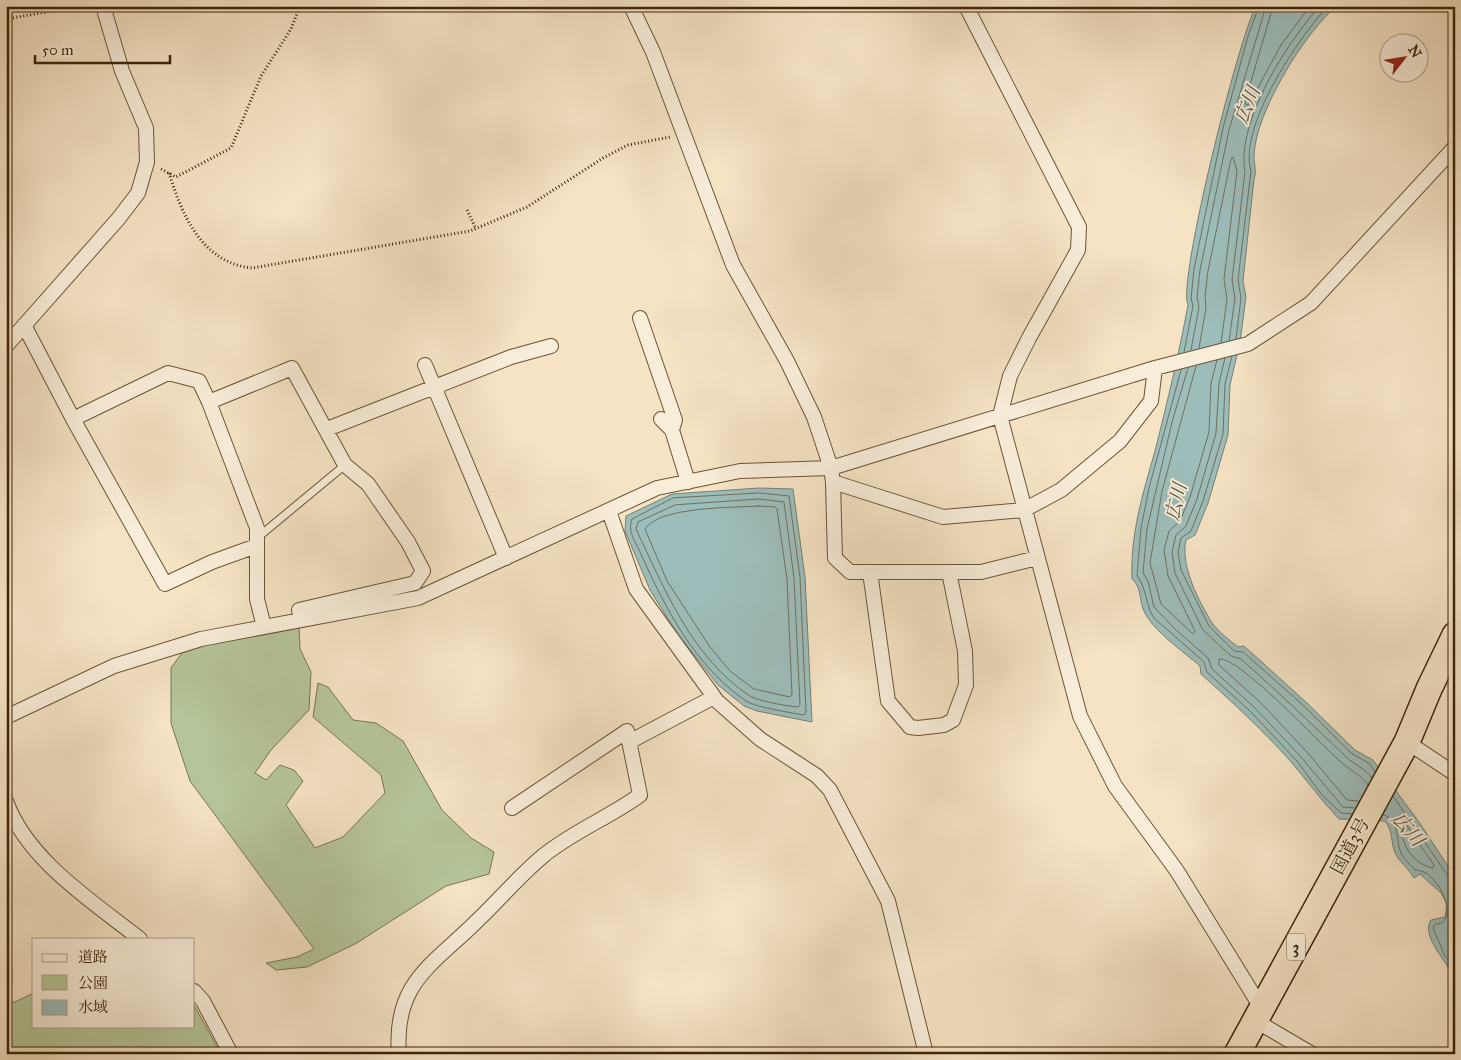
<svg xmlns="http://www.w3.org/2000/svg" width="1461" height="1060" font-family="'IM FELL Great Primer','Noto Serif JP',serif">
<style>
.green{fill:#b5c599;stroke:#787550}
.water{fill:#9dbdba;stroke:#768072}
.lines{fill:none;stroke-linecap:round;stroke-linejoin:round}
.shore{stroke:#6c7160;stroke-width:1}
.lane-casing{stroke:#6a5436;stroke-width:9}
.street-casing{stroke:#6a5436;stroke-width:16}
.highway-casing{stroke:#3c2507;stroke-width:28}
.path{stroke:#3c2507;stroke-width:3;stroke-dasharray:1 2.5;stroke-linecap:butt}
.lane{stroke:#f8edd9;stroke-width:7}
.street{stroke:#f8edd9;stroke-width:14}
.highway{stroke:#f5e3c4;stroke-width:25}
.labels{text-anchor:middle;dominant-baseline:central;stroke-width:4;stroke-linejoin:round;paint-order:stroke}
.shield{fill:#f8edd9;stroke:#746146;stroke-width:1}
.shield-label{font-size:16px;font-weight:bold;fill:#3c2507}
.street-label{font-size:18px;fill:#3c2507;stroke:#f8edd9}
.water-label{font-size:19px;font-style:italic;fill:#59533d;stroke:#f8edd9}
</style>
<rect width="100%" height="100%" fill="#f5e3c4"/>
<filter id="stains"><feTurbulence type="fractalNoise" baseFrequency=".004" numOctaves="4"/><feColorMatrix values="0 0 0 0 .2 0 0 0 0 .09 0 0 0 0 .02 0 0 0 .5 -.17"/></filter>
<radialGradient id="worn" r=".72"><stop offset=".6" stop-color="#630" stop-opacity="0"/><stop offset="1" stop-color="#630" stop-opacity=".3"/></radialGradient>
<!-- green -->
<path class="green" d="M 299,626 L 300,649 L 311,672 L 309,710 L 271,750 L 255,773 L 266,780 L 280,765 L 294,770 L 303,781 L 286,805 L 315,848 L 343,837 L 385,793 L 381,775 L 313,717 L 318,683 L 328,687 L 353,720 L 376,723 L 403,741 L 442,810 L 471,838 L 494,852 L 489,874 L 446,886 L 355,944 L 307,967 L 276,970 L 266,963 L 297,957 L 314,949 L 190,781 L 171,723 L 171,668 L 182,653 L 205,645 Z
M 34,993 L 34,1026 L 194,1026 L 194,1005 L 221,1054 L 6,1054 L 6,1006 Z"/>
<!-- water -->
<path class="water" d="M 1256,6 L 1336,6 C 1305,35 1273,87 1260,126 C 1257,135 1254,148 1254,157 C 1254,165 1257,170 1254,179 L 1243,281 L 1246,297 L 1240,342 L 1230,385 L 1228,435 L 1208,503 L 1195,535 L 1186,540 C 1180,566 1199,601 1212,623 C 1219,632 1229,640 1238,647 L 1244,646 L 1307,703 L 1355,750 L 1373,760 L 1419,822 L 1455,877 L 1455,970 L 1451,972 C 1445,960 1421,935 1431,920 L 1445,917 L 1447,903 L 1441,893 L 1420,874 L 1414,878 C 1409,869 1401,863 1396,855 C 1390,844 1394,831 1385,821 L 1339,819 C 1322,801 1308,782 1292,763 C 1264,731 1233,703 1201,674 L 1200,666 C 1184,652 1152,630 1144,611 C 1139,601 1142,587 1132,579 C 1130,535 1143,493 1155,451 C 1167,403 1179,354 1188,305 C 1177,282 1239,37 1256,6 Z
M 759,488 L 793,489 L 805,577 L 812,722 L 757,711 L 744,706 L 718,685 L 677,633 L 650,590 L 625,531 L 626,516 L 672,494 Z"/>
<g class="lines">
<!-- shore -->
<path class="shore" d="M 1273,6 L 1245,102 L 1246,105 L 1249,104 L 1281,45 L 1310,6
M 1236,339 L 1241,298 L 1238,280 L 1251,171 C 1238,127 1298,38 1328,6
M 1229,341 L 1235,298 L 1232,280 L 1245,172 C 1236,122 1287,42 1320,6
M 1199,348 L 1206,308 L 1205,296 L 1208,271 L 1231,159 L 1233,157 L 1237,171 L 1224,279 L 1227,299 L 1221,343
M 1191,350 L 1199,307 L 1197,297 L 1200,270 L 1229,130 L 1266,6
M 1184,352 L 1193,306 L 1191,298 L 1194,269 L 1223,128 L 1248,36 L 1259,6
M 1232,356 L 1225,384 L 1223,434 L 1203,501 L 1191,531 L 1181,538 L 1178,552 L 1181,570 L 1209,626 L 1234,651 L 1243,652 L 1304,706 L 1351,753 L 1370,764 L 1375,772
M 1225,358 L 1219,383 L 1216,433 L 1197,499 L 1186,526 L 1176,535 L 1172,552 L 1175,573 L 1203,630 L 1231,656 L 1241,659 C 1277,691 1311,723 1345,756 C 1354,765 1365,768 1372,778
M 1196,366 L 1162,491 L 1150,563 L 1161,604 L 1193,634 L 1195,631 L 1168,576 L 1164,550 L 1169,531 L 1180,521 L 1190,497 L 1209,432 L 1211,383 L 1217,360
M 1188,368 L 1172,422 L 1147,529 L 1143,573 L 1148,581 L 1154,607 L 1175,629 L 1208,658 L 1212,669 L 1255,708 L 1301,757 L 1343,807 L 1355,808
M 1181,370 L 1149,488 L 1141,528 L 1137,576 C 1147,588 1145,605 1154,618 L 1204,662 L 1207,672 L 1251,712 L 1297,761 L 1322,795 L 1341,813 L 1352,814
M 759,493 L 789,496 L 800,577 L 806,712 L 804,715 C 792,713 755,707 746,701 C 695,666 665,608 641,554 C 636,542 627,532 632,519 L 673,498 Z
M 759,499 L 784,502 L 794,578 L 800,705 L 798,707 C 787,706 758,701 750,696 C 692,658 664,588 636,529 L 638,522 L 675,505 Z
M 759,506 L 775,507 L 777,509 L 787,579 L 792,694 L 790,697 L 754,689 L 730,671 L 710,647 L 667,581 L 645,529 C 660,506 733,508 759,506 Z
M 1393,796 L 1448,876 L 1455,879
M 1359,801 L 1347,800 L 1307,752 L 1261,703 L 1219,665 L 1219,659 C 1240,657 1321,745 1342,763 C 1351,771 1361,775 1368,785
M 1383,815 C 1399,818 1396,838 1400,850 C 1402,858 1410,864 1415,870 C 1440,869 1461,926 1435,924 L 1433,928 L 1445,956 L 1455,966
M 1402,822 L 1405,823 L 1434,865 L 1433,868 C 1413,864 1399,844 1402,822 Z"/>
<defs>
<path id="lane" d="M 257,538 L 345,465"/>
<path id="street" d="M 631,6 L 653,52 L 733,265 L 787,361 L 814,417 L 831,468 L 833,482 L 835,558 L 850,572 L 981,572 L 1037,558
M 966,6 L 1079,227 L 1078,250 L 1029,338 L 1010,376 L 1000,416 L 1080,716 L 1115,786 L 1177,871 L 1262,1009
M 640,318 L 675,420 L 672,430
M 24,325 L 73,419 L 165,584 L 212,562 L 256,546
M 6,346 L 119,218 L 138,193 L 147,162 L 146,128 L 122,71 L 103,6
M 425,365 L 506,558
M 209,402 L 292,368 L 345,465 L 368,484 L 408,542 L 423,571 L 415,583 L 299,610 L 301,620
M 73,419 L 168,373 L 199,381 L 209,402 L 257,528 L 257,599 L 264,627
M 661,419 L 672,430 L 688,482
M 327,429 L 511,357 L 551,346
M 833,482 L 943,517 L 1024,510 L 1061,490 L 1120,441 L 1151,401 L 1155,368
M 609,511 L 636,589 L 717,701 L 760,739 L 817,776 L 830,790 L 888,901 L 926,1054
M 870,572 L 888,701 L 910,727 L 918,728 L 944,725 L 953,720 L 966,685 L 965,651 L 949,572
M 6,717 L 114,666 L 201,639 L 418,598 L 657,488 L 740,471 L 831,468 L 1155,368 L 1248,344 L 1311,303 L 1455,147
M 629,742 L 714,697
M 1407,742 L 1455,774
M 6,801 C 27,860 92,901 140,939
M 194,991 L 203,1001 L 231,1054
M 1256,1021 L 1312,1054
M 399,1054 C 393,982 434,964 478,920 C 500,899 520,875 543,856 C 572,832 610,817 640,795 L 627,731 L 512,808"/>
<path id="highway" d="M 1237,1054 L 1407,742 L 1429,689 L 1455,635"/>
</defs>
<!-- lane casing -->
<use href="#lane" class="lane-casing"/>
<!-- street casing -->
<use href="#street" class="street-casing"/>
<!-- highway casing -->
<use href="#highway" class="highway-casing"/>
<!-- path -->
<path class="path" d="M 6,19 L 81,6
M 161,169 L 176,177 L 231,148 L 261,76 L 291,29 L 300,6
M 169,173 C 182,215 202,263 252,268 L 470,231 L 527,207 L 603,158 L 628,145 L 670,137
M 467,210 L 476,229"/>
<!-- lane -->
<use href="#lane" class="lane"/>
<!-- street -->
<use href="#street" class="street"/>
<!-- highway -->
<use href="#highway" class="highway"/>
</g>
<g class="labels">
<!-- shield labels -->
<rect class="shield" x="1287" y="933.5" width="18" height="27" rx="4"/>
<g class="shield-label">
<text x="1296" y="947">3</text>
</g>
<!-- street labels -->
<g class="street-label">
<text transform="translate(1350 846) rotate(-62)">国道3号</text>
</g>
<!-- water labels -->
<g class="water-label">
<text transform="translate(1247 105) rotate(-68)">広川</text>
<text transform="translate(1176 502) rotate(-77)">広川</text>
<text transform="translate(1408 829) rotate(49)">広川</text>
</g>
</g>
<!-- margin -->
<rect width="1461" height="1060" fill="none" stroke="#f5e3c4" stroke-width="25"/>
<rect x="8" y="8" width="1446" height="1045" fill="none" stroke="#3c2507" stroke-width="2.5"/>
<rect x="12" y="12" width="1436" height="1035" fill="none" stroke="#3c2507"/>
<!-- legend -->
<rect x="32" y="938" width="162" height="90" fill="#f8edd9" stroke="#ad9d85"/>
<rect x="42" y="954" width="25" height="8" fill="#f8edd9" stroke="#ad9d85"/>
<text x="78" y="962" font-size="15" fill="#3c2507">道路</text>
<rect x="42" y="975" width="25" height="15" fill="#b5c599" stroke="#ad9d85"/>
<text x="78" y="988" font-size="15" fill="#3c2507">公園</text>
<rect x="42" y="1000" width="25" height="15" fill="#9dbdba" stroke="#ad9d85"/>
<text x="78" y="1012" font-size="15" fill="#3c2507">水域</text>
<!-- north arrow -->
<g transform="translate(1404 58) rotate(59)"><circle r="24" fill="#f8edd9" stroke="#ad9d85"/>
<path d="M0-4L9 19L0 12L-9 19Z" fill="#8f2418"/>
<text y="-8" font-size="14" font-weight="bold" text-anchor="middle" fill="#3c2507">N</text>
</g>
<!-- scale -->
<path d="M35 55v8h135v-8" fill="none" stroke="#3c2507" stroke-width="2.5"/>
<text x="42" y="55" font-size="15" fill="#3c2507" stroke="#f8edd9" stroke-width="4" paint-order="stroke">50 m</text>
<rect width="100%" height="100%" filter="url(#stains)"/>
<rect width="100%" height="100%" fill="url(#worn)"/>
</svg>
